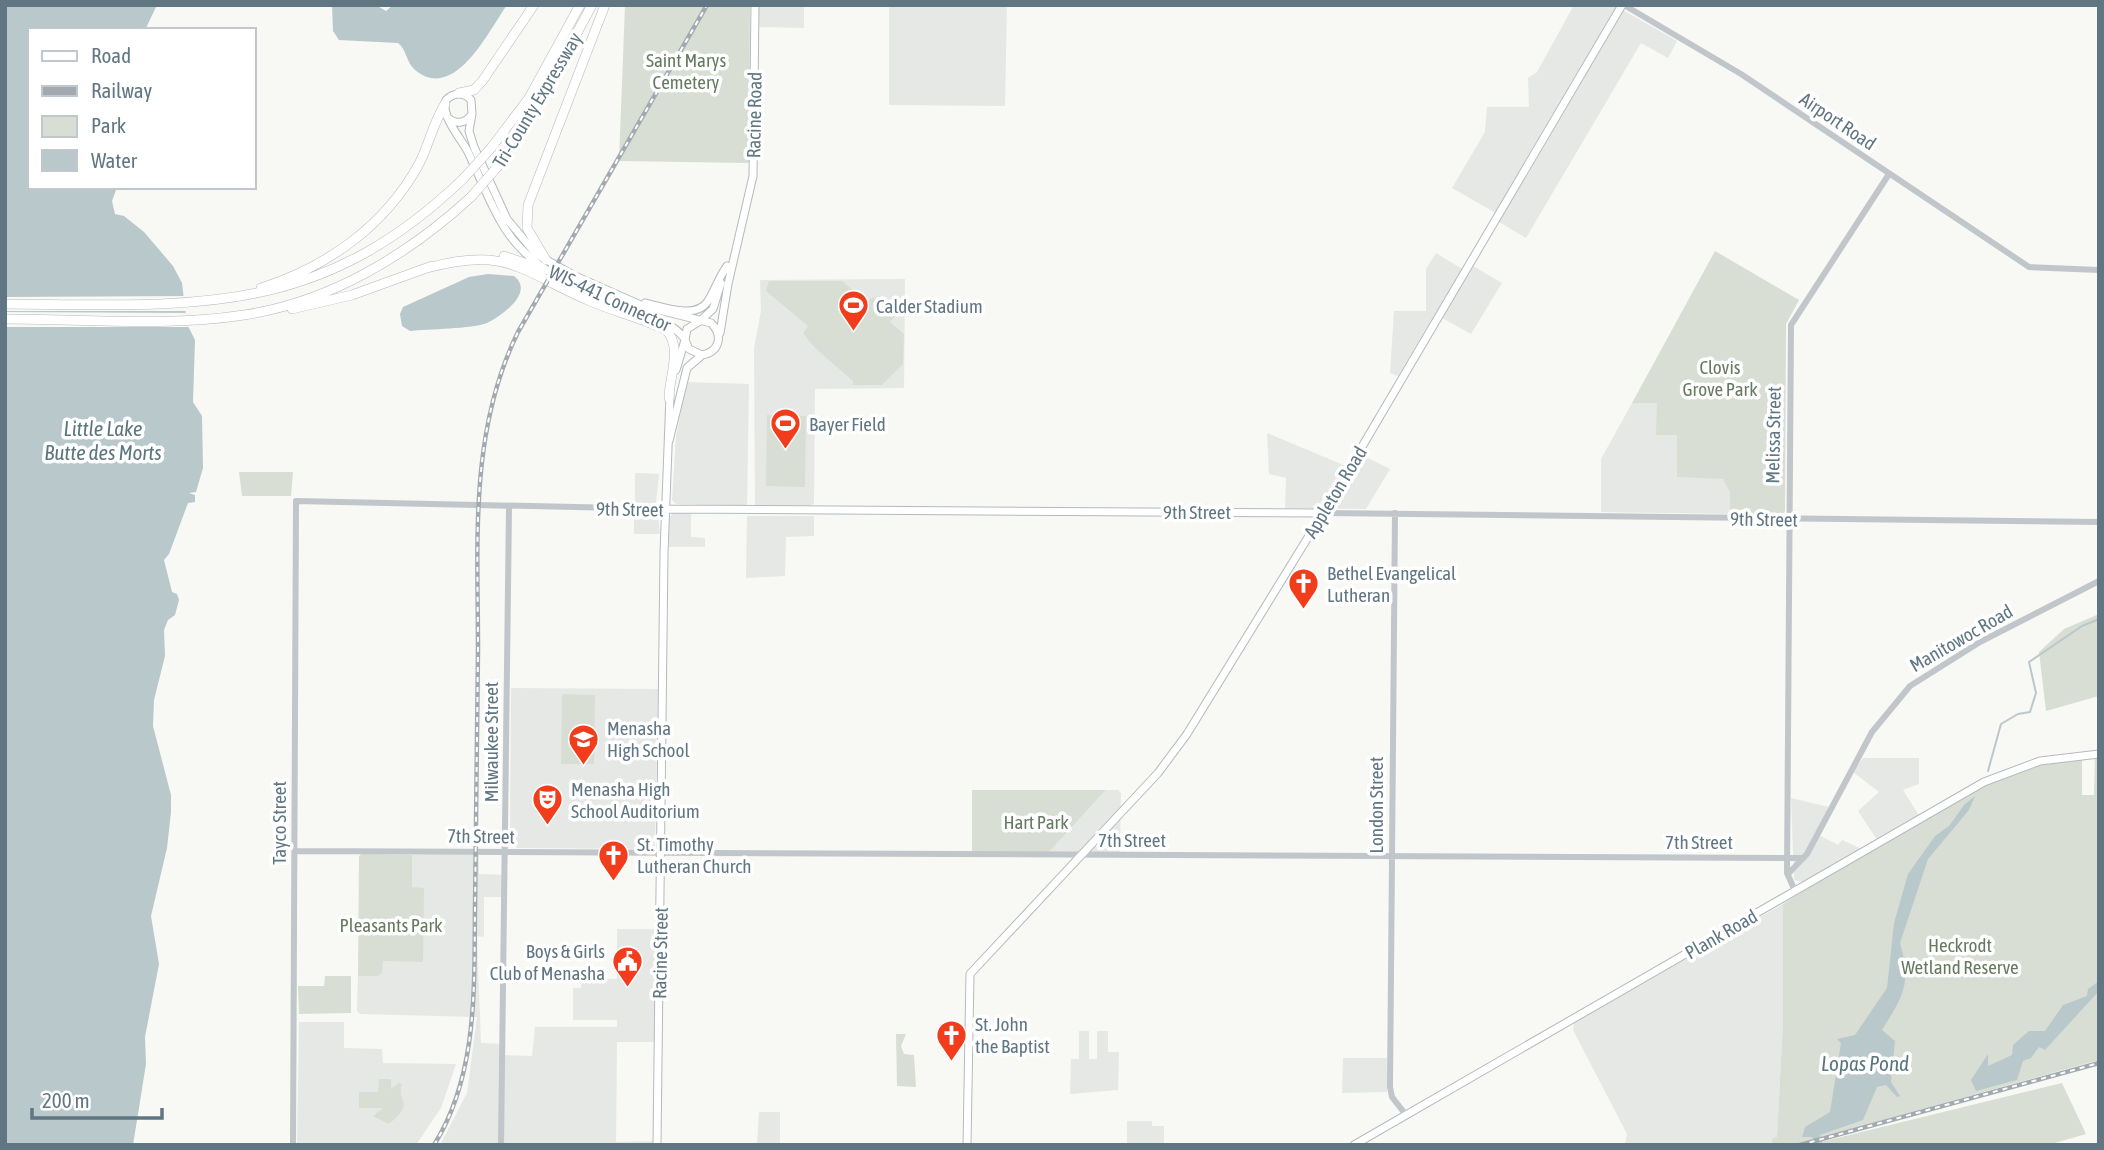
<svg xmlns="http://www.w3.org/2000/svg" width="2104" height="1150" font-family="'Asap Condensed',sans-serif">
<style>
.built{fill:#e6e8e6}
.green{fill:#d8ded4}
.water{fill:#b9c8cb}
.pier{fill:#f8f8f5}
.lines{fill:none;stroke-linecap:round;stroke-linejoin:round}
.stream{stroke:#b9c8cb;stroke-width:2}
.major-casing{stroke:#b4babe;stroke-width:9}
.highway-casing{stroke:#b4b9bd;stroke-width:10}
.minor{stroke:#c1c6ca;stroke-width:6}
.major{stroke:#fff;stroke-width:7}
.highway{stroke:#fff;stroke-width:9}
.rail-casing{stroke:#a2aab0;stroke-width:4.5}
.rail{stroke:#fff;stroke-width:2;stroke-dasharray:5;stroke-linecap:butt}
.highway-bridge-casing{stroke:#b4b9bd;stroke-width:10;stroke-linecap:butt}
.highway-bridge{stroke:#fff;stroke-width:9}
.labels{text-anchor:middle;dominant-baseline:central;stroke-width:7;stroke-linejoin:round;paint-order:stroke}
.park-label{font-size:19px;fill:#677a60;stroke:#fff}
.street-label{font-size:19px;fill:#617683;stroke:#fff}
.poi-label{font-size:19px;fill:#617683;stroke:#fff;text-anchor:start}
.water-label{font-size:21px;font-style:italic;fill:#5b767d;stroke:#fff}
</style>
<rect width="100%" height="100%" fill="#f8f8f5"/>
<!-- built -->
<path class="built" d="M 758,5 L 804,5 L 804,28 L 757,27 Z
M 889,5 L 1007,5 L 1005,106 L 889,105 Z
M 1574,5 L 1614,5 L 1677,41 L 1668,58 L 1641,43 L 1526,238 L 1499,222 L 1501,216 L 1452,188 L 1485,132 L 1487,107 L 1529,107 L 1528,78 L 1537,72 Z
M 1436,253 L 1469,273 L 1473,266 L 1502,283 L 1471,334 L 1435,314 L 1398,376 L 1390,373 L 1394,311 L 1426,311 L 1426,269 Z
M 905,279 L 904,388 L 815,389 L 814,503 L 810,506 L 755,506 L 754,348 L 761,311 L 760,280 Z
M 687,382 L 749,384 L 747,506 L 676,504 L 672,500 L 676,436 Z
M 1632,403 L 1657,403 L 1677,435 L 1677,477 L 1718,477 L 1727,482 L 1730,492 L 1730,514 L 1601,512 L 1601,459 Z
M 1267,433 L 1353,469 L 1362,455 L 1390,469 L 1366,509 L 1285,508 L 1286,478 L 1269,474 Z
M 635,473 L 659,474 L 656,503 L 635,504 Z
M 634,513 L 658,514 L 660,534 L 634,534 Z
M 674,513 L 691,514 L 691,537 L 705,538 L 705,547 L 669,547 L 669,517 Z
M 747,516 L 814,516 L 814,536 L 786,537 L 785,576 L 746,578 Z
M 511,688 L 658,689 L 655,846 L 649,849 L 518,848 L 510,844 Z
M 1863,758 L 1919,758 L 1919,784 L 1903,790 L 1920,817 L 1878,841 L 1858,811 L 1879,792 L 1853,772 Z
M 1106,790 L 1118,790 L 1121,793 L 1120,852 L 1049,852 Z
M 1791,798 L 1829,807 L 1815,833 L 1838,845 L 1842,840 L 1864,850 L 1803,882 L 1794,880 Z
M 412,855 L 479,855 L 479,874 L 505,875 L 505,897 L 484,897 L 484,937 L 477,936 L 481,1043 L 503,1044 L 503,1055 L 532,1056 L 535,1027 L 617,1027 L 617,1020 L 573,1020 L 573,988 L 581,988 L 582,976 L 586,974 L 588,979 L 617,979 L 617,929 L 656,929 L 655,1042 L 617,1042 L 616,1142 L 653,1141 L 653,1145 L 440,1145 L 467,1093 L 477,1017 L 360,1014 L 357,1011 L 358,976 L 378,976 L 382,961 L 423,888 L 412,888 Z
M 1783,904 L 1783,1022 L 1777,1138 L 1772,1139 L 1772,1145 L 1625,1145 L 1627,1134 L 1573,1030 L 1574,1022 Z
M 299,1022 L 344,1022 L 344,1048 L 382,1049 L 383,1063 L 456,1064 L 441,1108 L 416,1145 L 297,1145 Z
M 1079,1031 L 1089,1031 L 1089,1059 L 1097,1059 L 1097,1031 L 1108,1031 L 1108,1052 L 1119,1052 L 1118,1090 L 1070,1094 L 1071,1059 L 1079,1059 Z
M 1343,1058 L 1387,1058 L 1387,1092 L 1342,1093 Z
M 759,1112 L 780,1112 L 780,1145 L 757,1145 Z
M 1127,1121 L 1152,1121 L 1152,1126 L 1164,1126 L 1164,1145 L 1127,1145 Z"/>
<!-- green -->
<path class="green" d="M 625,5 L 750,5 L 749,163 L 619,161 Z
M 1715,251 L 1799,300 L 1786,324 L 1785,511 L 1782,515 L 1730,514 L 1730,492 L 1723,479 L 1677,477 L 1677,435 L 1656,435 L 1657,403 L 1632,403 Z
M 769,281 L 842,281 L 867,302 L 873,297 L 895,316 L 890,322 L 904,334 L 903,364 L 882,385 L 853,385 L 853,381 L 814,347 L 803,333 L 808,326 L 766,291 Z
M 767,415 L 806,416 L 805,487 L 766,486 Z
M 239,472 L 293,472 L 291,496 L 242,496 Z
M 2099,614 L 2099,696 L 2046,711 L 2039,652 L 2064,629 Z
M 562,694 L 595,695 L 594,764 L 561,764 Z
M 2082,757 L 2082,795 L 2094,795 L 2095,757 L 2099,757 L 2099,1060 L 1793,1145 L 1772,1145 L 1772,1139 L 1777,1137 L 1783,1022 L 1783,904 L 1843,866 L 1994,781 L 2030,766 Z
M 972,790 L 1106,790 L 1049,852 L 972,852 Z
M 362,854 L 412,855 L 412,887 L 424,888 L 423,962 L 383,961 L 382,973 L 378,976 L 358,976 L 359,856 Z
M 325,976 L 351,976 L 351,1013 L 299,1014 L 298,986 L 324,986 Z
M 896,1034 L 906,1034 L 901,1046 L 904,1054 L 914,1055 L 916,1087 L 897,1086 Z
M 379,1079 L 391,1079 L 391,1089 L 399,1083 L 402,1084 C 395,1102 417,1101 389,1124 L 373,1116 L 383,1108 L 359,1108 L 359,1092 L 378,1092 Z
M 2062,1083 L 2086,1134 L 2048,1145 L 1823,1145 L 1821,1142 Z"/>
<!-- water -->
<path class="water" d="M 5,5 L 157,5 L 145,30 L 30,30 L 30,187 L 117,187 L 112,201 L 115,214 L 124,216 L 144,232 L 173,266 L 182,283 L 187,324 L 195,340 L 193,402 L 202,416 L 203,468 L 196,492 L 189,493 L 195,495 L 195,502 L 188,503 L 169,554 L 164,560 L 172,592 L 177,594 L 179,600 L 175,615 L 168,620 L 164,630 L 165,656 L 154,700 L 153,726 L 171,795 L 171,812 L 167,848 L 151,916 L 159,964 L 145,1037 L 146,1064 L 133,1145 L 5,1145 Z
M 332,5 L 376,5 L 386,11 L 393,5 L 507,5 C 489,30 455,103 415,70 C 406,62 407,50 398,43 L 339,40 L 333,31 Z
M 488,274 L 514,276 C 535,292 502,316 487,323 C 473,329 427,329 410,331 L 402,326 L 400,314 L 403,307 L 469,277 Z
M 1975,796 L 1969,810 L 1928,859 L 1900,943 C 1912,984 1903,996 1882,1030 L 1895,1041 L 1891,1082 L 1900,1096 L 1897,1097 L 1886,1085 L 1877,1087 L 1863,1120 L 1820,1135 L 1823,1145 L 1815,1145 L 1812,1137 L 1802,1137 L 1805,1127 L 1830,1112 L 1841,1043 L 1837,1039 L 1855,1035 L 1887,988 L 1894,923 L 1908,874 L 1935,836 L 1949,826 L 1964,805 Z
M 2099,981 L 2099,991 L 2045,1050 L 2039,1047 L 2031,1058 L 2023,1061 L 2017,1080 L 1976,1091 L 1971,1080 L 1988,1054 L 1988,1066 L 2012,1055 L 2013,1045 L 2029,1031 L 2045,1031 L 2063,1005 L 2087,996 L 2088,989 Z"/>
<!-- pier -->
<path class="pier" d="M 189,296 L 191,311 L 5,311 L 5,297 Z
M 5,312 L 191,313 L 194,327 L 5,327 Z"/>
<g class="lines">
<!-- stream -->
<path class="stream" d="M 1988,771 L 2001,724 L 2018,714 L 2030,712 L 2036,693 L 2029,662 L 2082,626 L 2099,619"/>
<defs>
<path id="major" d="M 472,114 L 469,131 L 474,147 L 507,219 L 536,254 L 573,275 L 643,306 L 711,323 C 724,336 719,352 702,355 L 689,349 L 685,340 L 687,329 L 700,321
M 447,117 C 456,125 465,124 472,114 L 471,100 C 464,92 454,92 446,100 C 440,116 461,138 468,152 C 479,175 488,199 500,220 C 524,265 570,286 615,304 C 640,314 668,317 685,339
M 645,303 C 663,307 696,320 708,301 C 715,290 719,277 727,266
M 701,320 L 713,309 L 721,283
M 720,333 L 728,284 L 753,176 L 755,5
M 676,370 L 685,340
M 669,441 L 687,368 L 702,355
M 665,509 L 1323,513
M 657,1145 L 664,553 L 670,395
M 967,1145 L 970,974 L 1158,773 L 1187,734 L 1323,513 L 1622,5
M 1354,1145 L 1984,782 L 2040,761 L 2099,754"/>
<path id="highway" d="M 459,93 L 474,90 L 483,80 L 534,5
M 491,148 L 529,98 L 580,5
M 499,165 L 538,105 L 592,5
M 504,256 L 545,270
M 546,260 L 527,228 L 528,205 L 605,5
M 427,268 C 509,246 520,271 590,301 C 615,312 642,318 666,330 C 683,347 669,377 669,398
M 261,288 C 327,267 385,226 419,164 C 429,145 433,123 445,104
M 5,304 C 193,305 317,319 463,179
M 292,309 L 352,295 L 432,266
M 5,319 C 84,319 166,327 244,315 C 330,302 408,255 471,197"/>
</defs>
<!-- major casing -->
<use href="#major" class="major-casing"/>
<!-- highway casing -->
<use href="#highway" class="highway-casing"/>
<!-- minor -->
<path class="minor" d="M 1624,5 L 1741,74 L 2029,267 L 2099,270
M 1323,513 L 2099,522
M 1395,513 L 1390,1087 L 1392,1097 L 1406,1115
M 295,851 L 1801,858
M 1788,874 L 1807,854 L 1872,732 L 1910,686 L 1980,642 L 2099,581
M 1795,891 L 1787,873 L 1791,325 L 1889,174
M 293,1145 L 296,501 L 665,509
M 501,1145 L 509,507"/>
<!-- major -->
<use href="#major" class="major"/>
<!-- highway -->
<use href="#highway" class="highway"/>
<defs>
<path id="rail" d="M 434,1145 C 478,1075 474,988 475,909 C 476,822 477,736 478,649 C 478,541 469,432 518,332 L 707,5
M 1800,1145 L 2099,1063"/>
</defs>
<!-- rail casing -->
<use href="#rail" class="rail-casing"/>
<!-- rail -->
<use href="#rail" class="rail"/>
<defs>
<path id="highway-bridge" d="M 463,179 L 491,148
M 471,197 L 499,165"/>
</defs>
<!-- highway-bridge casing -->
<use href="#highway-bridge" class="highway-bridge-casing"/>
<!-- highway-bridge -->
<use href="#highway-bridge" class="highway-bridge"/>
</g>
<!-- icons -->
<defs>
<symbol id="stadium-pin" viewBox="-11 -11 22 30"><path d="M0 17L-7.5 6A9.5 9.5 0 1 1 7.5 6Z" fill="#f13d1c" stroke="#fff"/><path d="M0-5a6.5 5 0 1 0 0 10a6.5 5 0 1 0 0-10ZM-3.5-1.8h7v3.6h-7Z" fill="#fff"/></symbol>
<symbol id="church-pin" viewBox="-11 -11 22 30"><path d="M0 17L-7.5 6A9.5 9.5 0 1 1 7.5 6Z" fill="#f13d1c" stroke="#fff"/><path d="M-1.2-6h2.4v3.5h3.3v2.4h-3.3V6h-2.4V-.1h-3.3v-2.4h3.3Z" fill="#fff"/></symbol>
<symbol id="school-pin" viewBox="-11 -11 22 30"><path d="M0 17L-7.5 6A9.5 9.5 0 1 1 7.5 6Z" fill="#f13d1c" stroke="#fff"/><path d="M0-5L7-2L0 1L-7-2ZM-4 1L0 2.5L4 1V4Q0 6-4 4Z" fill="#fff"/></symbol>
<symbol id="theatre-pin" viewBox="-11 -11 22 30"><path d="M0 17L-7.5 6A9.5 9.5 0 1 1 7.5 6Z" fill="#f13d1c" stroke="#fff"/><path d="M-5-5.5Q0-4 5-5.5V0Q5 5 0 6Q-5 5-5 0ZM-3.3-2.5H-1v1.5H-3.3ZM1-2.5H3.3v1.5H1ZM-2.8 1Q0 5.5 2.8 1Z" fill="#fff"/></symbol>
<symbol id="civic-pin" viewBox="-11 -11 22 30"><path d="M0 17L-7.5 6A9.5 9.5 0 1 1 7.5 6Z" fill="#f13d1c" stroke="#fff"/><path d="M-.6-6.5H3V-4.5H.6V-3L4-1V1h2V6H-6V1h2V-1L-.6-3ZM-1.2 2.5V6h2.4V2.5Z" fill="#fff"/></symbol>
</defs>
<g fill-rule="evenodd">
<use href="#stadium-pin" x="836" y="288" width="35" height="47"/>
<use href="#stadium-pin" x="768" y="406" width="35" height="47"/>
<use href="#church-pin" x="1286" y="566" width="35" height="47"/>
<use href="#school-pin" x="566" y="722" width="35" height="47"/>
<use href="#theatre-pin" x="530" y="782" width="35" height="47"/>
<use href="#church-pin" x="596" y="838" width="35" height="47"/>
<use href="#civic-pin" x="610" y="944" width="35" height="47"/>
<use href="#church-pin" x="934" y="1018" width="35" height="47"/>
</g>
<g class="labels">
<!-- park labels -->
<g class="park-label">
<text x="686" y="60">Saint Marys<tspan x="686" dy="22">Cemetery</tspan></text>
<text x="1720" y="367">Clovis<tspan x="1720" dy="22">Grove Park</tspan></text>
<text x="1036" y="822">Hart Park</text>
<text x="391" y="925">Pleasants Park</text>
<text x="1960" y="945">Heckrodt<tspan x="1960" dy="22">Wetland Reserve</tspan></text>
</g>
<!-- street labels -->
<g class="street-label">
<text transform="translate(537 100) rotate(-59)">Tri-County Expressway</text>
<text transform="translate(754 115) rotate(-89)">Racine Road</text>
<text transform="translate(1838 121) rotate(34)">Airport Road</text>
<text transform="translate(610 298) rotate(25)">WIS-441 Connector</text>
<text transform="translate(1773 435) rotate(-89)">Melissa Street</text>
<text transform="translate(1335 492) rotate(-59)">Appleton Road</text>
<text transform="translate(630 509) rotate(1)">9th Street</text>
<text x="1197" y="512">9th Street</text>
<text transform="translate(1764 519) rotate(1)">9th Street</text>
<text transform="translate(1961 638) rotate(-30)">Manitowoc Road</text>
<text transform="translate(491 742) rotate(-90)">Milwaukee Street</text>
<text transform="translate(1376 805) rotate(-90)">London Street</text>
<text transform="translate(279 823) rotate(-90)">Tayco Street</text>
<text transform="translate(481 836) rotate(1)">7th Street</text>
<text x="1132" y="840">7th Street</text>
<text x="1699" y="842">7th Street</text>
<text transform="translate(1721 934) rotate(-30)">Plank Road</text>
<text transform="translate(660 953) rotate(-89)">Racine Street</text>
</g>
<!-- poi labels -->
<g class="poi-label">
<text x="876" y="306">Calder Stadium</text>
<text x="809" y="424">Bayer Field</text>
<text x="1327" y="573">Bethel Evangelical<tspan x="1327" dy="22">Lutheran</tspan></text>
<text x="607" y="728">Menasha<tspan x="607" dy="22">High School</tspan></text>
<text x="571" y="789">Menasha High<tspan x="571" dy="22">School Auditorium</tspan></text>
<text x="637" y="844">St. Timothy<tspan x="637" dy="22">Lutheran Church</tspan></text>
<text x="605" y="951" text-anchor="end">Boys &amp; Girls<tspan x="605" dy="22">Club of Menasha</tspan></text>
<text x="975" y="1024">St. John<tspan x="975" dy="22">the Baptist</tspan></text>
</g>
<!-- water labels -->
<g class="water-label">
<text x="103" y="428">Little Lake<tspan x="103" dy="24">Butte des Morts</tspan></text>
<text x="1865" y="1063">Lopas Pond</text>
</g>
</g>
<!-- border -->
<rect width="2104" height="1150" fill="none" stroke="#617683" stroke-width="14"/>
<!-- legend -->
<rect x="28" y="28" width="228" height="161" fill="#ffffff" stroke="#c0c8cd" stroke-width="2"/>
<rect x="42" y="51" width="35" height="10" fill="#ffffff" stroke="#c0c8cd" stroke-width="2"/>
<text x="91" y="63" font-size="21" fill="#617683">Road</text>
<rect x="42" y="86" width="35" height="10" fill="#a2aab0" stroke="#c0c8cd" stroke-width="2"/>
<text x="91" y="98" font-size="21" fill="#617683">Railway</text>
<rect x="42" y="116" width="35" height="21" fill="#d8ded4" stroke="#c0c8cd" stroke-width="2"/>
<text x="91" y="133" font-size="21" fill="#617683">Park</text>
<rect x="42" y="150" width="35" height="21" fill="#b9c8cb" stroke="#c0c8cd" stroke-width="2"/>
<text x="91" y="168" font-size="21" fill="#617683">Water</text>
<!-- scale -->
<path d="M32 1108v10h130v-10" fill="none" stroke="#617683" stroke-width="3.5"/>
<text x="42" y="1108" font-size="21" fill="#617683" stroke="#ffffff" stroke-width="5" paint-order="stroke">200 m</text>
</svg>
